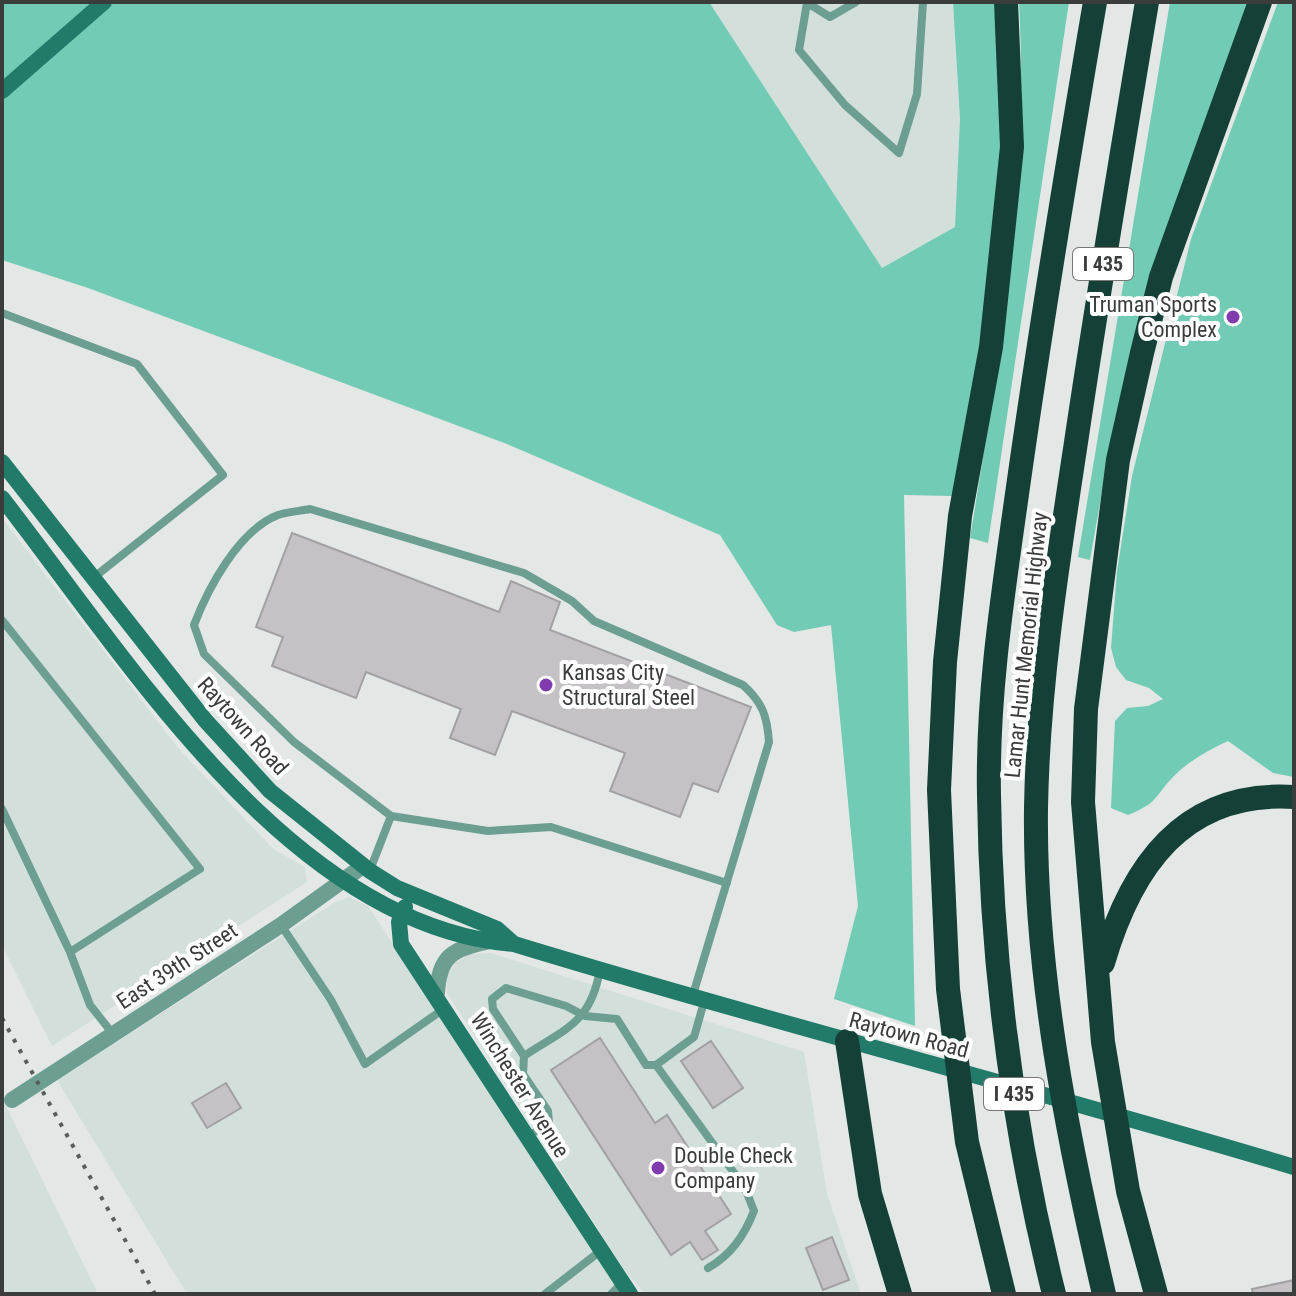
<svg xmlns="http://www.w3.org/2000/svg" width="1296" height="1296" font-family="'Roboto Condensed',sans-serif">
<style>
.built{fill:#d2dfdb}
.green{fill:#71cbb5}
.building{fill:#c4c2c5;stroke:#a2a0a3;stroke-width:2}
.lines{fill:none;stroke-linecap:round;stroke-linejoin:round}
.lane{stroke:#6c9e91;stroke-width:8}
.street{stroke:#6c9e91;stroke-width:16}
.secondary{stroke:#227b69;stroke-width:16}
.highway{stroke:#144037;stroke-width:24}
.rail{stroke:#5b5d5c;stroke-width:4;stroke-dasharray:4 8;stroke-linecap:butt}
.poi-dot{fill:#813bae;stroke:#fff;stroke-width:3}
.labels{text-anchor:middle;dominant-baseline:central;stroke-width:8;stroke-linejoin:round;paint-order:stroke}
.shield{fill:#fff;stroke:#767776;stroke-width:2}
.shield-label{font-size:20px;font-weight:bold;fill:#3b3d3c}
.poi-label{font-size:22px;fill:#3b3d3c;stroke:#fff;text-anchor:start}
.street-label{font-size:22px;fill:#3b3d3c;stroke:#fff}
</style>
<rect width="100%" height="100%" fill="#e3e7e6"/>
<!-- built -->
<path class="built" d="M 709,2 L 953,2 L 960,119 L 955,228 L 882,268 Z
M 2,518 L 178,748 L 273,849 L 305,867 L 307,882 L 52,1046 L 2,945 Z
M 349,897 L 368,906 L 621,1294 L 187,1294 L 57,1080 L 334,903 Z
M 491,953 L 804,1052 L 827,1194 L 861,1294 L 645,1294 L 623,1268 L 447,993 L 447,977 L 456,962 L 471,954 Z
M 2,1098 L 7,1108 L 98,1294 L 2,1294 Z"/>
<!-- green -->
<path class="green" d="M 2,2 L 709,2 L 882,268 L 955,227 L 960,119 L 953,2 L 994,2 L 1003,121 L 988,300 L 952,496 L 904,495 L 915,1026 L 834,999 L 858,906 L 831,625 L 794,632 L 777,625 L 720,535 L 507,444 L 88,288 L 2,260 Z
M 1019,2 L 1069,2 L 988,543 L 970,538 C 999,361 1029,181 1019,2 Z
M 1170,2 L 1250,2 L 1142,310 L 1115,418 L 1090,560 L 1078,557 Z
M 1278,2 L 1294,2 L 1294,777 L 1273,773 L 1228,741 C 1209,750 1190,760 1175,775 C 1153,797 1160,802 1128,815 L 1111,808 L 1115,721 L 1127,708 L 1148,706 L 1163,699 L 1149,688 L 1126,680 L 1116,667 L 1111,648 L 1117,571 L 1132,476 L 1191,239 Z"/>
<!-- building -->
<path class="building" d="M 292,533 L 499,612 L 511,581 L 560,602 L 550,630 L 751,707 L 718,792 L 693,783 L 680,817 L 610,791 L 625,753 L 512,711 L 495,755 L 450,738 L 461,709 L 366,672 L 356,698 L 272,666 L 283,637 L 256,627 Z
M 600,1038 L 655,1123 L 667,1115 L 731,1214 L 705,1231 L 718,1250 L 702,1260 L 690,1242 L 671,1255 L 551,1070 Z
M 711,1041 L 743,1088 L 713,1108 L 681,1061 Z
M 226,1083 L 241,1108 L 207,1128 L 192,1103 Z
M 832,1237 L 849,1280 L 823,1290 L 806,1248 Z
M 1294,1280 L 1294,1294 L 1253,1294 L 1252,1289 Z"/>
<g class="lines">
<!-- lane -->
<path class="lane" d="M 806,2 L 830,17 L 856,2
M 807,3 L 799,50 L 845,105 L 899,153 L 917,94 L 923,2
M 2,313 L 137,364 L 223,475 L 93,578
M 2,620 L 200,869 L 70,952
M 2,809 L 70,952 L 90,1005 L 113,1034
M 391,816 L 294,742 L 204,654 L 194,625 C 208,588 239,530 278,515 C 288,512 300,511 310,509 L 524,573 L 572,601 L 594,621 L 743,685 C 763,703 767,716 769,742 L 692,998
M 370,870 L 391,816 L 488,831 L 551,827 L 727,883
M 281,925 L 331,1000 L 365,1064 L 445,1008
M 524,1056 L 493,1009 L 492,999 L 506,988 L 566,1006 L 585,1016 L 617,1019 L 646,1065 L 656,1065 L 694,1037 L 704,1002
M 656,1065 L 745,1188 L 754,1211 C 744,1236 731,1255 708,1268
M 527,1137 L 549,1123 L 548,1111 L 523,1074 L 524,1056 C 566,1028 590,1024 600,970
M 545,1294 L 599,1252
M 611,1294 L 622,1283"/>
<!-- street -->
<path class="street" d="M 437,993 C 439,957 452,949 486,942
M 12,1100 L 281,925 L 363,866"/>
<!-- secondary -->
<path class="secondary" d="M 2,91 L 104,2
M 2,462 L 205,720 L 270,791 L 370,871 L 397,888 L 497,929 L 514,944
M 2,498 C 127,658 291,927 514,944 C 772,1023 1035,1089 1294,1167
M 405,907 L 399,922 L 401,944 L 630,1294"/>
<!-- highway -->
<path class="highway" d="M 1103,963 C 1131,867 1183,790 1294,797
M 847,1041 L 870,1194 L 900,1294
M 1004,1294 L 967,1142 L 948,989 L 939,790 L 945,662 L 960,516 L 991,347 L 1012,147 L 1006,2
M 1054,1294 C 1013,1130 991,963 989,795 C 987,694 1003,594 1017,494 C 1040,330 1067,166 1095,2
M 1104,1294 C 1067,1135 1034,971 1036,808 C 1038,688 1057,567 1075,449 C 1097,300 1122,151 1147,2
M 1156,1294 L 1128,1191 L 1103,1042 L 1083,802 L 1086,709 L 1118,460 L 1142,353 L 1161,277 L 1260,2"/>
<!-- rail -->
<path class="rail" d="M 2,1018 L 155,1294"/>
</g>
<!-- markers -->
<g class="poi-dot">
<circle cx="1233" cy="317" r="8"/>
<circle cx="546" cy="685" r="8"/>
<circle cx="658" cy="1168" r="8"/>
</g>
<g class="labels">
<!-- shield labels -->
<g class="shield">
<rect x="1073" y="248" width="60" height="32" rx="6"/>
<rect x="984" y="1078" width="60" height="32" rx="6"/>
</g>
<g class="shield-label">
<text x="1103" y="264">I 435</text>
<text x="1014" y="1094">I 435</text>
</g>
<!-- poi labels -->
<g class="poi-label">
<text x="1217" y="304" text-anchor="end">Truman Sports<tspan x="1217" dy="25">Complex</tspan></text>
<text x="562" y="672">Kansas City<tspan x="562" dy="25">Structural Steel</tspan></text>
<text x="674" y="1155">Double Check<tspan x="674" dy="25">Company</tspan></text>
</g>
<!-- street labels -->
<g class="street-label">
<text transform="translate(1026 645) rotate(-84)">Lamar Hunt Memorial Highway</text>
<text transform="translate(243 726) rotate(48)">Raytown Road</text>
<text transform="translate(177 966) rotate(-33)">East 39th Street</text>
<text transform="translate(909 1035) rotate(15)">Raytown Road</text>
<text transform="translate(520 1085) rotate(58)">Winchester Avenue</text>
</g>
</g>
<!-- border -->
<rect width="1296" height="1296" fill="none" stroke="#3b3d3c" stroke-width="8"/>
</svg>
